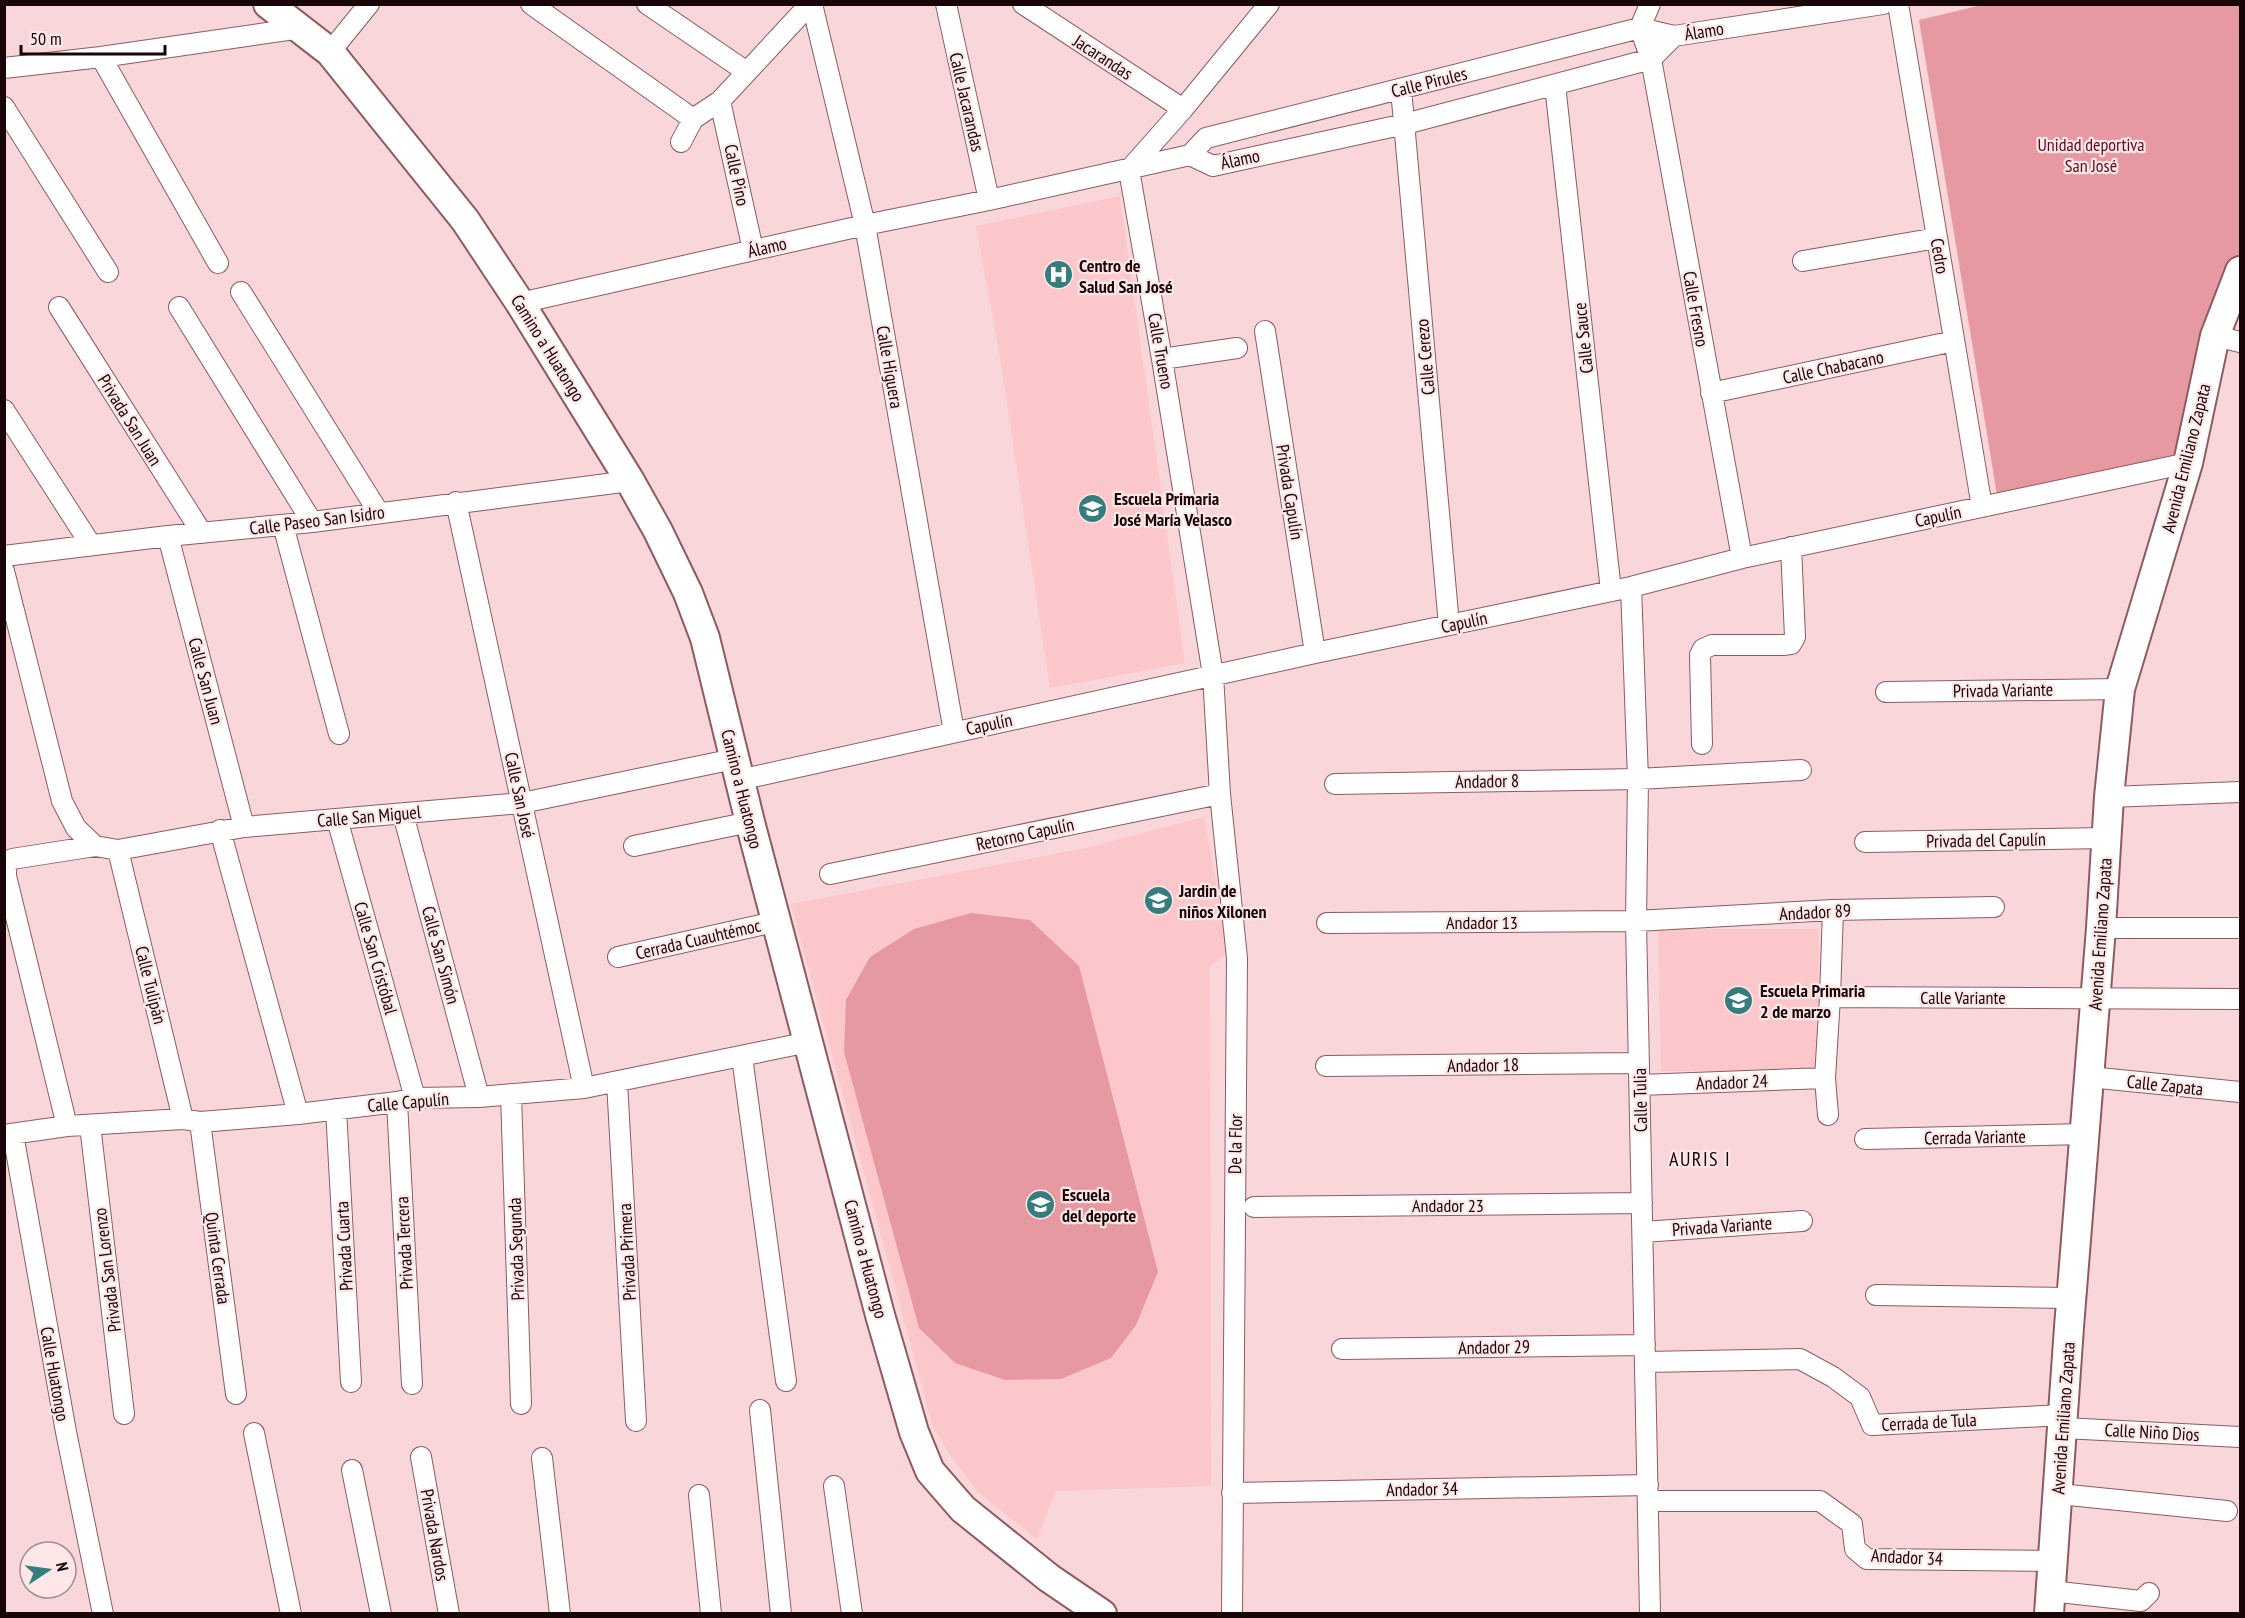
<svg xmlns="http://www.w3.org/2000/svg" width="2245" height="1618" font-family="'PT Sans Narrow',sans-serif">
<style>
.built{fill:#fcc7cb}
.green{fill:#e699a1}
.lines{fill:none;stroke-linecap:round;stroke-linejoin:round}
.minor-casing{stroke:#8d5b60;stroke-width:22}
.secondary-casing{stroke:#8d5b60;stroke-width:32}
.minor{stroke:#fff;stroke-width:20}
.secondary{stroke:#fff;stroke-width:28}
.labels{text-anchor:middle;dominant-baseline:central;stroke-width:4.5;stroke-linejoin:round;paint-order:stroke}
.street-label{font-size:18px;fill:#170507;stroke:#ffe7e8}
.park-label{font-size:18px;fill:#590b1f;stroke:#ffe7e8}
.poi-label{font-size:18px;font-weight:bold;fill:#170507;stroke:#ffe7e8;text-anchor:start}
.neighbourhood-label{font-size:20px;letter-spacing:1.5px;fill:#170507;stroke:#ffe7e8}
</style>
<rect width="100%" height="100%" fill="#f9d6d9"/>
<!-- built -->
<path class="built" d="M 1120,196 L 1185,663 L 1050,688 L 999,351 L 976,226 Z
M 1204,817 L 1229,951 L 1210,967 L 1211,1486 L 1056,1491 L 1037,1539 L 979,1493 L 950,1455 L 933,1427 L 791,904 L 1086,848 Z
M 1658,929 L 1819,929 L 1817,1072 L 1661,1071 Z"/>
<!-- green -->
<path class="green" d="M 1986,4 L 2240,5 L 2240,258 L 2175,462 L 1997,495 L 1919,20 Z
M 971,913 L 1030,920 L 1079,966 L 1158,1272 L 1136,1325 L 1111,1358 L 1061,1379 L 1005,1380 L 955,1363 L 919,1328 L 844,1052 L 846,1000 L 870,957 L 914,929 Z"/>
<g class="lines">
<defs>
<path id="minor" d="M 531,4 L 693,119
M 647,4 L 747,72
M 812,4 L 865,225 L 954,732
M 946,4 L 989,200
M 1023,4 L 1183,109
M 1898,4 L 1982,507
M 1640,28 L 1651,59 L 1742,558
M 1640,28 L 1650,4
M 330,52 L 369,4
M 101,57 L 218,263
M 4,68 L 101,57 L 301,28
M 1555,85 L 1611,591
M 1401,89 L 1449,625
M 720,101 L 753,250
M 4,107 L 108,272
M 681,142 L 693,119 L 720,101 L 810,4
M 1190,155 L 1206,138 L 1640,28 L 1674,36
M 1803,261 L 1937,238
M 241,292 L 379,513
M 520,303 L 865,225 L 989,200 L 1190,155 L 1213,166 L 1405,124 L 1651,59 L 1674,36 L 1883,4
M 59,307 L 202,533
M 179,307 L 312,522
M 1265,331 L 1315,653
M 2215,336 L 2240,342
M 1162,359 L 1237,348
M 1711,393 L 1954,341
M 4,410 L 91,545
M 456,502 L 584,1088
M 283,525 L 339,734
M 168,536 L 244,827
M 4,556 L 168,536 L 312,522 L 630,481
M 4,571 L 62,801 L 76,828 L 95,846
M 1631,587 L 1638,779 L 1636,921 L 1650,1614
M 1886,692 L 2120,689
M 1702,744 L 1700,655 L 1703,649 L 1712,645 L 1783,645 L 1791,644 L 1795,637 L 1791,547
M 739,780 L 1315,653 L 1631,587 L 1742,558 L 2188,463
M 1335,784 L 1638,779 L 1801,770
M 2109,797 L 2240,792
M 403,814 L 479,1097
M 337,819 L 415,1098
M 220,830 L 298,1114
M 1865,842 L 2107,838
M 634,846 L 750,822
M 118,850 L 183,1119
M 830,874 L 1220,794
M 1327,923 L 1636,921 L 1833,910 L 1994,907
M 2101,928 L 2240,928
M 618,957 L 778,921
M 1830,997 L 2240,999
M 742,1057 L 786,1381
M 1326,1066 L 1639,1063
M 2089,1077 L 2240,1092
M 617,1082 L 636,1421
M 1640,1085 L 1825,1078
M 511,1094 L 521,1404
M 397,1102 L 412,1384
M 336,1109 L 351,1382
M 1828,1115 L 1825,1078 L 1830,997 L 1833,910
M 200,1122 L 236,1394
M 90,1125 L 124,1414
M 67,1126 L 6,876 L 6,866 L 12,859 L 95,846 L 118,850 L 244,827 L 522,803 L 734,759
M 13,1134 L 66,1432 L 103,1614
M 4,1135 L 67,1126 L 183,1119 L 200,1122 L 298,1114 L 397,1102 L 415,1098 L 479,1097 L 584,1088 L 809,1042
M 1865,1139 L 2085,1134
M 1254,1207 L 1642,1203
M 1643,1232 L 1802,1221
M 1876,1295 L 2071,1298
M 1342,1349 L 1645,1345
M 1645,1362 L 1800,1359 L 1833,1377 L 1860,1397 L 1872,1425 L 2063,1415
M 760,1410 L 781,1614
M 2063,1428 L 2240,1437
M 254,1433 L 291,1614
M 421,1457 L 449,1614
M 542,1458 L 560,1614
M 352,1470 L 381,1614
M 834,1486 L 852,1614
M 1232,1493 L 1648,1485
M 2059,1494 L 2227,1511
M 699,1495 L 711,1614
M 1648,1501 L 1820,1501 L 1852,1524 L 1855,1549 L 1867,1559 L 2052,1561
M 2050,1591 L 2141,1601 L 2149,1593
M 1232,1614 L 1237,958 L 1220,794 L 1213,675 L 1162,359 L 1129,170 L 1183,109 L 1269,4"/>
<path id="secondary" d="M 268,4 L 330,52 L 465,220 L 520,303 L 630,481 L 658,531 L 688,593 L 705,638 L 750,822 L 880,1315 L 914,1432 L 930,1471 L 963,1509 L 1049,1578 L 1102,1614
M 2049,1614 L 2069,1327 L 2101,928 L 2109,797 L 2120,689 L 2188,463 L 2215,336 L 2240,271"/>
</defs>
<!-- minor casing -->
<use href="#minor" class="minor-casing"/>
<!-- secondary casing -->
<use href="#secondary" class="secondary-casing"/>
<!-- minor -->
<use href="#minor" class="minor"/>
<!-- secondary -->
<use href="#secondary" class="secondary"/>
</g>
<!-- icons -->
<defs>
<symbol id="hospital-disc" viewBox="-11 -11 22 22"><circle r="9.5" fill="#367e7d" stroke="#ffe7e8"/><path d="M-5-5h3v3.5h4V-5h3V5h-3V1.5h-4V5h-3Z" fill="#fff"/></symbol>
<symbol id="school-disc" viewBox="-11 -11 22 22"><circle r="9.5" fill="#367e7d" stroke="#ffe7e8"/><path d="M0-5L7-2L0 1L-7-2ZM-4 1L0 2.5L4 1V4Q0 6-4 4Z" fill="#fff"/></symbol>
</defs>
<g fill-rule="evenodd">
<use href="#hospital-disc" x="1042" y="258" width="33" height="33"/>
<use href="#school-disc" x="1076" y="492" width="33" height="33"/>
<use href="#school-disc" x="1142" y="884" width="33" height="33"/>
<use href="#school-disc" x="1722" y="984" width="33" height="33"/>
<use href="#school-disc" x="1024" y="1188" width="33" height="33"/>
</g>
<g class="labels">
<!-- street labels -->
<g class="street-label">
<text transform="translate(1704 31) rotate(-9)">Álamo</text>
<text transform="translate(1103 57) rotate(33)">Jacarandas</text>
<text transform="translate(1429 82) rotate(-14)">Calle Pirules</text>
<text transform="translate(967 102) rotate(77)">Calle Jacarandas</text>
<text transform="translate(1240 159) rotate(-12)">Álamo</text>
<text transform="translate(737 175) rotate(78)">Calle Pino</text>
<text transform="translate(767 247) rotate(-13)">Álamo</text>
<text transform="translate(1940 256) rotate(80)">Cedro</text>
<text transform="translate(1696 309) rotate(80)">Calle Fresno</text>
<text transform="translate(1583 338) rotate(-96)">Calle Sauce</text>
<text transform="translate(548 348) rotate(58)">Camino a Huatongo</text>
<text transform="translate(1161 351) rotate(80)">Calle Trueno</text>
<text transform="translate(1425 357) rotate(-95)">Calle Cerezo</text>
<text transform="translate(890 367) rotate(80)">Calle Higuera</text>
<text transform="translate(1833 367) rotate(-12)">Calle Chabacano</text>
<text transform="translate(130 420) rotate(58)">Privada San Juan</text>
<text transform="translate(2186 458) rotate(-76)">Avenida Emiliano Zapata</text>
<text transform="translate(1290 492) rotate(81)">Privada Capulín</text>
<text transform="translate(1938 516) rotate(-12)">Capulín</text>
<text transform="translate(317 520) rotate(-7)">Calle Paseo San Isidro</text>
<text transform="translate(1464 622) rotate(-12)">Capulín</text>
<text transform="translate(206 681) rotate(75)">Calle San Juan</text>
<text transform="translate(2003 690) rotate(-1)">Privada Variante</text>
<text transform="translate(989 724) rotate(-12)">Capulín</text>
<text transform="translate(1487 781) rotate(-1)">Andador 8</text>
<text transform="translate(742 789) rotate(76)">Camino a Huatongo</text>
<text transform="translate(520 795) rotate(78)">Calle San José</text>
<text transform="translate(369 816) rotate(-5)">Calle San Miguel</text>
<text transform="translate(1025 834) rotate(-12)">Retorno Capulín</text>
<text transform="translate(1986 840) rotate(-1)">Privada del Capulín</text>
<text transform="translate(1815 912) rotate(-3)">Andador 89</text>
<text x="1482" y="922">Andador 13</text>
<text transform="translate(2100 934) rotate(-86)">Avenida Emiliano Zapata</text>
<text transform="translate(698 939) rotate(-13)">Cerrada Cuauhtémoc</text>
<text transform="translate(441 955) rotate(75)">Calle San Simón</text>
<text transform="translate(376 958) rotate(74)">Calle San Cristóbal</text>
<text transform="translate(151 985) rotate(76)">Calle Tulipán</text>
<text x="1963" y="997">Calle Variante</text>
<text transform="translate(1483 1065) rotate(-1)">Andador 18</text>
<text transform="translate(1732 1082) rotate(-2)">Andador 24</text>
<text transform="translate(2165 1085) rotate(6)">Calle Zapata</text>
<text transform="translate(1640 1100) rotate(-91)">Calle Tulia</text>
<text transform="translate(408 1102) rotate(-5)">Calle Capulín</text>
<text transform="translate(1975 1137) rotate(-1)">Cerrada Variante</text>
<text transform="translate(1235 1144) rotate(-89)">De la Flor</text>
<text x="1448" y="1205">Andador 23</text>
<text transform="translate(1722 1226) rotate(-4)">Privada Variante</text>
<text transform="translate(404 1243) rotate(-93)">Privada Tercera</text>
<text transform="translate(344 1246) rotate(-93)">Privada Cuarta</text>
<text transform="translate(516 1249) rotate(-92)">Privada Segunda</text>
<text transform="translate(627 1252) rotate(-93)">Privada Primera</text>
<text transform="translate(218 1258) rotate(82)">Quinta Cerrada</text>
<text transform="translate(866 1259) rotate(75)">Camino a Huatongo</text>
<text transform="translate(107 1270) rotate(-97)">Privada San Lorenzo</text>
<text transform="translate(1494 1347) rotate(-1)">Andador 29</text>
<text transform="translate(55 1374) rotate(80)">Calle Huatongo</text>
<text transform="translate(2063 1418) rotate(-86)">Avenida Emiliano Zapata</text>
<text transform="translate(1929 1422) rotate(-3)">Cerrada de Tula</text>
<text transform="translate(2152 1432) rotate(3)">Calle Niño Dios</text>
<text transform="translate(1422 1489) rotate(-1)">Andador 34</text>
<text transform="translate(435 1535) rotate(80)">Privada Nardos</text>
<text transform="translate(1907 1557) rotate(3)">Andador 34</text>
</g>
<!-- park labels -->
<g class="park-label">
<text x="2091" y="144">Unidad deportiva<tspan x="2091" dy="21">San José</tspan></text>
</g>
<!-- poi labels -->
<g class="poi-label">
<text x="1079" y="265">Centro de<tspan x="1079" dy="21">Salud San José</tspan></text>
<text x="1114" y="498">Escuela Primaria<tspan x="1114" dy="21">José María Velasco</tspan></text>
<text x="1179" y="890">Jardin de<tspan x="1179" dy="21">niños Xilonen</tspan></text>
<text x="1760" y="990">Escuela Primaria<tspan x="1760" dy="21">2 de marzo</tspan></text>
<text x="1062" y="1194">Escuela<tspan x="1062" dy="21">del deporte</tspan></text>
</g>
<!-- neighbourhood labels -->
<g class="neighbourhood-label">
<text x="1700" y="1159">AURIS I</text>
</g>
</g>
<!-- border -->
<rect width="2245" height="1618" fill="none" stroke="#170507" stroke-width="12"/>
<!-- north arrow -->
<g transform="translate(48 1570) rotate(77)"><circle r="28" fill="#ffe7e8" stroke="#a28d8e" stroke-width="1.5"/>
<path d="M0-4.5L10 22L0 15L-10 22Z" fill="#367e7d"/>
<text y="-9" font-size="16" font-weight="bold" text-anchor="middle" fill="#170507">N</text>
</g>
<!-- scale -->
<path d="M21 45v9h144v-9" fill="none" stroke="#170507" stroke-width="3"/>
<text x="30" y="45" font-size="18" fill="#170507" stroke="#ffe7e8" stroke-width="4.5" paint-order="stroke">50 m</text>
</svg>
